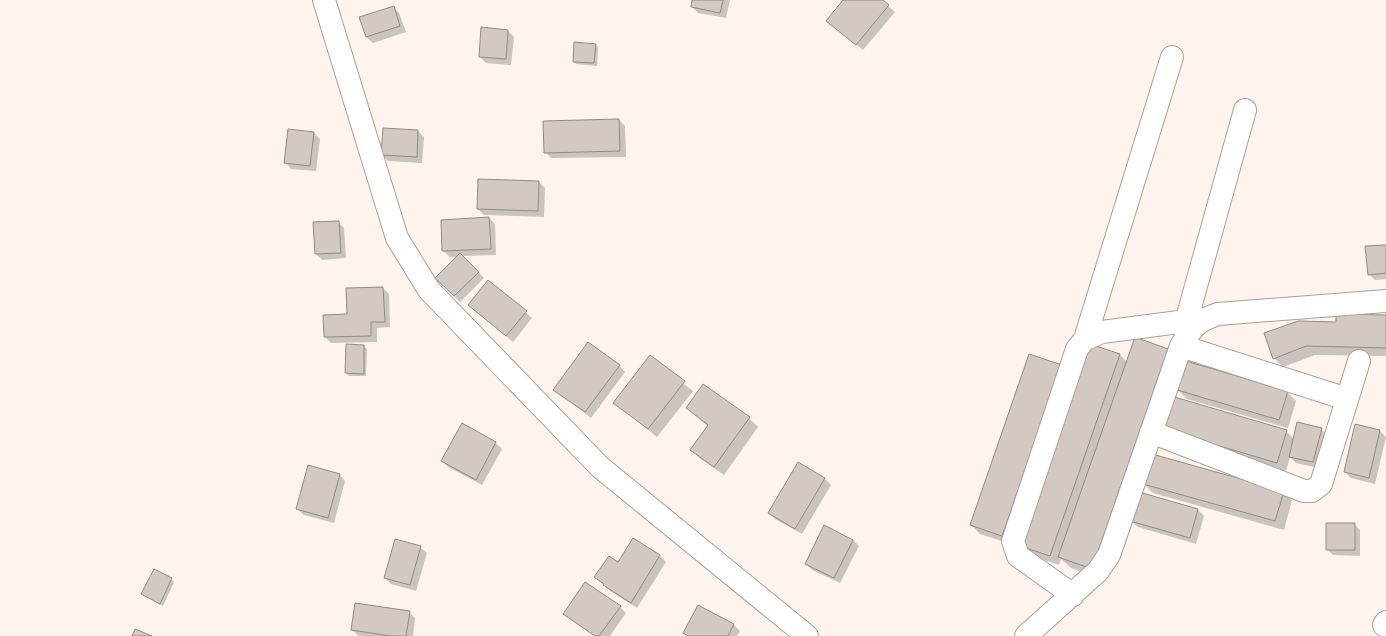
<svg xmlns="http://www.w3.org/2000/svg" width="1386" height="636" font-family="'Source Sans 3',sans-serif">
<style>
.shadow{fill:#0003}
.building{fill:#d3c9c3;stroke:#938a84}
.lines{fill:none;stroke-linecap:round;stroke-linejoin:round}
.minor-casing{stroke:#a9a099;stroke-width:24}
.tertiary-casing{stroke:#a9a099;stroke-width:24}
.minor{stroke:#fff;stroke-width:22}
.tertiary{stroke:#fff;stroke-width:22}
</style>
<rect width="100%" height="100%" fill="#fef4ed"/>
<!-- shadow -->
<path class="shadow" d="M 693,0 L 730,0 L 726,18 L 698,13 L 692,7 Z
M 845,0 L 881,0 L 895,12 L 863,50 L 834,27 Z
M 393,7 L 399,13 L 406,32 L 373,43 L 366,37 L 360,18 Z
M 508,31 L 514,37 L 511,65 L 486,63 L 480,57 Z
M 595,45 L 598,47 L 597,66 L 576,64 L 574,61 Z
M 619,120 L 625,126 L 626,157 L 551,158 L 545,152 L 544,122 Z
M 418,131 L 424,137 L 422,163 L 388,161 L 382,155 Z
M 314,133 L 320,139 L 316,171 L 291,169 L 285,162 Z
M 479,180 L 539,182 L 545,188 L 544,217 L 484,215 L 478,209 Z
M 489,218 L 495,224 L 496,255 L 462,256 L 484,278 L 460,302 L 437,278 L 458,257 L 450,257 L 443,251 L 442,221 Z
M 338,222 L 344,228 L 346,258 L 322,260 L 316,254 Z
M 1386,246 L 1386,279 L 1375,280 L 1369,274 Z
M 488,281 L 532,318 L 513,342 L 475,311 Z
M 383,288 L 389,294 L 390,327 L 377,328 L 377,342 L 331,343 L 325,337 L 324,316 L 348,315 Z
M 1386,316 L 1386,356 L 1315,355 L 1283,367 L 1274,358 L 1337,323 Z
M 1135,339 L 1168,350 L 1179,361 L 1104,580 L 1071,568 L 1061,559 L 1059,565 L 1030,555 L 1021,546 L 1091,345 L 1120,355 L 1127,362 Z
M 364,346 L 367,349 L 366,376 L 349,376 L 346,373 Z
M 650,357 L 693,391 L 657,437 L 615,403 Z
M 619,366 L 625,372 L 591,418 L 555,389 Z
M 1061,366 L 1011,544 L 980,534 L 971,525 Z
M 1178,390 L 1287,392 L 1296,401 L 1288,428 L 1187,399 Z
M 687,408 L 749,418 L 758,427 L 724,475 L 701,459 L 692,450 L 708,426 Z
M 462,424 L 496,443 L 502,449 L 482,485 L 448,467 L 442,461 Z
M 1321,429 L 1327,435 L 1319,468 L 1296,463 L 1290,457 L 1286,471 L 1172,438 L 1286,431 L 1294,439 Z
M 1380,431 L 1386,437 L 1375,484 L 1351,478 L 1345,472 Z
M 798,463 L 825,479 L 831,485 L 802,534 L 775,519 L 769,513 Z
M 339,474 L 345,481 L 334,523 L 304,515 L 297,509 Z
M 1144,484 L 1283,491 L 1292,500 L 1284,530 L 1153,493 Z
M 1140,493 L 1198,510 L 1204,516 L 1196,544 L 1138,527 L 1131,521 Z
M 1354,524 L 1360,530 L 1360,556 L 1333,555 L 1327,549 Z
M 633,540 L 660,556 L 666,562 L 637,608 L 610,591 L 595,577 L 618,564 Z
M 853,540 L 859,546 L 840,583 L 812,570 L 806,564 Z
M 420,547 L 427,553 L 416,591 L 391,584 L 385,578 Z
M 171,579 L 174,582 L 163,606 L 142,594 Z
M 620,607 L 626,613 L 610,636 L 594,636 L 564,613 Z
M 698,607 L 734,625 L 740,631 L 737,636 L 687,636 L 684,633 Z
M 409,612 L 415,618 L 413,636 L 359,636 L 352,630 Z"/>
<!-- building -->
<path class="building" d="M 692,0 L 723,0 L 720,13 L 691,7 Z
M 843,0 L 883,0 L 889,5 L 856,45 L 826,21 Z
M 394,6 L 400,26 L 366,37 L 359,17 Z
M 481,27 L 508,30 L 506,59 L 479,57 Z
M 574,42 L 596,44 L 594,63 L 573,62 Z
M 619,119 L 620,151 L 544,153 L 543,121 Z
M 383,128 L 418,130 L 417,157 L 381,155 Z
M 288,129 L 314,132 L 310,166 L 284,163 Z
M 478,179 L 539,181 L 538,211 L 477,209 Z
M 489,217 L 491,249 L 442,251 L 441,220 Z
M 339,221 L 341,253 L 315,254 L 313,222 Z
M 1386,245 L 1386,273 L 1368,275 L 1365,246 Z
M 460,253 L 479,272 L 454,296 L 435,278 Z
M 488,280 L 527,311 L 506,336 L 468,305 Z
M 383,287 L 385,322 L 371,322 L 371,336 L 324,337 L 323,315 L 347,314 L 346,288 Z
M 1336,314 L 1386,315 L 1386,348 L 1306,346 L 1273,359 L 1264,333 L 1298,321 L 1336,322 Z
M 1135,337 L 1168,349 L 1092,569 L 1058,557 Z
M 588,342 L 620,365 L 585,412 L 553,390 Z
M 346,344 L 364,345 L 364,374 L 345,373 Z
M 1090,344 L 1120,354 L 1050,556 L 1020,546 Z
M 1029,354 L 1062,365 L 1002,536 L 970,525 Z
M 650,355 L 685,381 L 648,429 L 613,403 Z
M 1186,361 L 1288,391 L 1279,420 L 1177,390 Z
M 703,384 L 750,417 L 714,467 L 690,450 L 708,425 L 686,408 Z
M 1171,396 L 1287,430 L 1277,463 L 1162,429 Z
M 1297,422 L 1322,428 L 1313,462 L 1289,457 Z
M 462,423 L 496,442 L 476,480 L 441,461 Z
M 1355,424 L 1380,430 L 1369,478 L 1344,472 Z
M 1152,454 L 1284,491 L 1275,521 L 1143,484 Z
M 798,462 L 825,478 L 795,529 L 768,513 Z
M 308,465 L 340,474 L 328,518 L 296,509 Z
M 1139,492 L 1198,509 L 1190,538 L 1130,521 Z
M 1326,523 L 1355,523 L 1355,550 L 1326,550 Z
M 824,525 L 853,540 L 834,578 L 805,564 Z
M 633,538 L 660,555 L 631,603 L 603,585 L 604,584 L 594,577 L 609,556 L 618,562 Z
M 395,539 L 421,546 L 410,585 L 384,578 Z
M 154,569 L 172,578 L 160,604 L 141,594 Z
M 585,582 L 621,606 L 599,636 L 595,636 L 563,614 Z
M 355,603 L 410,611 L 406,636 L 391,636 L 351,630 Z
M 698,605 L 734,624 L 728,636 L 688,636 L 683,633 Z
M 135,629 L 152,636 L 132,636 Z"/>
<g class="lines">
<defs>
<path id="minor" d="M 1186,322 L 1245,110
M 1085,339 L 1172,57
M 1181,346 L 1347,399
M 1151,432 L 1304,491 L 1312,491 L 1321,484 L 1359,361
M 1073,595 L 1018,556 L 1013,541 L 1077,349 L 1085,339 L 1102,332 L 1202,319
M 1384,625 L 1386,622
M 1026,636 L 1098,571 L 1109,555 L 1181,346 C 1192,327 1197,321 1218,314 L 1386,301"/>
<path id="tertiary" d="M 324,0 L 397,238 L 429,290 L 600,467 L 807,636"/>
</defs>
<!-- minor casing -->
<use href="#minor" class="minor-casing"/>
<!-- tertiary casing -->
<use href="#tertiary" class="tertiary-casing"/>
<!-- minor -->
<use href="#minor" class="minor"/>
<!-- tertiary -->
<use href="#tertiary" class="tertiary"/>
</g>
</svg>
